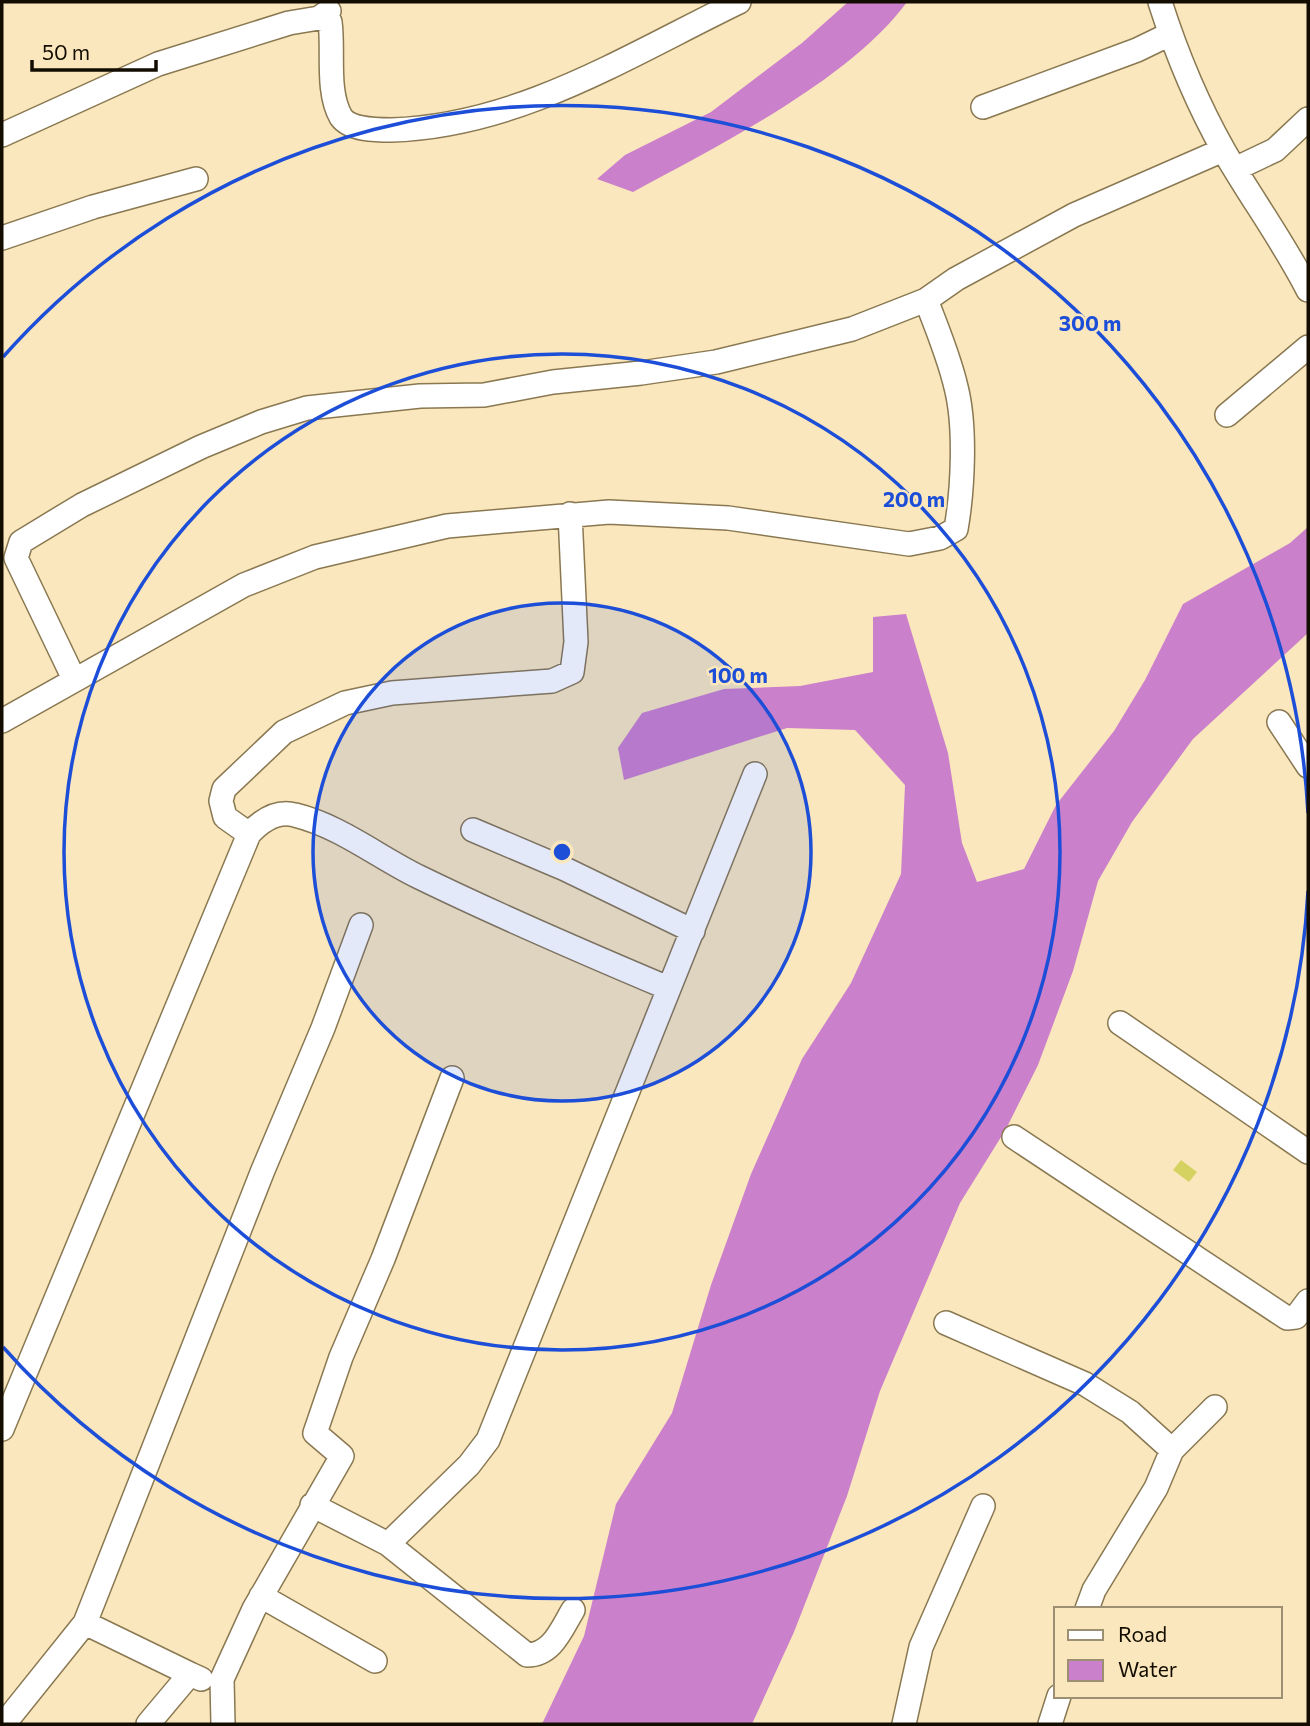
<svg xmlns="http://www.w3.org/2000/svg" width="1310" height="1726" font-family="Commissioner,sans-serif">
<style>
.water{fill:#cb80cb}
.building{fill:#d6d262}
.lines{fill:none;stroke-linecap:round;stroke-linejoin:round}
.minor-casing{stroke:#897851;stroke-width:26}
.minor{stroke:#fff;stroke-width:23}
.ring{fill:none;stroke:#1d4ed8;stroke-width:3.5}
.centre{fill:#1d4ed8;stroke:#fae7bd;stroke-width:3.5}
.ring-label{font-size:21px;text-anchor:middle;font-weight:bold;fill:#1d4ed8;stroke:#fae7bd;stroke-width:5;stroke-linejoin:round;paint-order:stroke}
</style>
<rect width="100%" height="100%" fill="#fae7bd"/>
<!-- water -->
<path class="water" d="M 848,2 L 907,2 C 851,79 718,146 633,192 L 597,179 L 625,155 L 711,112 L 802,43 Z
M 1308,527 L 1308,633 L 1193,739 L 1132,822 L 1098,881 L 1073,971 L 1038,1065 L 1006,1129 L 960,1203 L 880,1391 L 847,1496 L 794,1632 L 752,1724 L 542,1724 L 584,1636 L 616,1504 L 672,1413 L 711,1285 L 751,1174 L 802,1059 L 851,983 L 901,874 L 905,785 L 855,730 L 787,728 L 624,780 L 618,748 L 642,713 L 724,689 L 800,686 L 873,672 L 873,617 L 906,614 L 948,753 L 962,843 L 977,882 L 1024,869 L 1056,805 L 1114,731 L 1145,680 L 1183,604 L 1290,543 Z"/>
<!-- building -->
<path class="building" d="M 1181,1160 L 1197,1172 L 1189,1182 L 1173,1170 Z"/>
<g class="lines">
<defs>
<path id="minor" d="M 1160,2 C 1176,52 1198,105 1224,151 C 1251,198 1283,241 1308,290
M 319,18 L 330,22 C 334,50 326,91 341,117 C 350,130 377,130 391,130 C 519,126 627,56 739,2
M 983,107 L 1137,50 L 1170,34
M 2,135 L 158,64 L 289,23 L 319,18 L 329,11
M 1235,169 L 1275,150 L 1308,119
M 2,238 L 93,207 L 196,179
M 1227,415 L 1308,347
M 74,679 L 16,558 L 21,542 L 82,505 L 201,447 L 261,422 L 307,408 L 420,396 L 484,395 L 553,382 L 641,373 L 716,362 L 852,329 L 926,300 L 956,279 L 1074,215 L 1223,150
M 2,721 L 244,585 L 315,557 L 447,526 L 609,512 L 728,518 L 909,544 L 940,538 L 956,529 C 963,489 966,426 956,387 C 949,357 937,328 926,300
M 1279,722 L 1308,766
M 473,830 L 565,869 L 693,931
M 249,834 C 261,821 277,810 295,815 C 340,826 378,857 419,877 C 501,917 585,953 668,988
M 1120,1023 L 1308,1152
M 1014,1137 L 1287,1318 L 1296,1317 L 1308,1301
M 946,1323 L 1085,1384 L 1130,1412 L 1172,1450
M 2,1429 L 249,834 L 225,817 L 221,801 L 224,789 L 284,732 L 345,703 L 392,693 L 552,681 L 572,672 L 576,642 L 570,514
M 312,1505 L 388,1544 L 469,1465 L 488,1440 L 755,774
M 388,1544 L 527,1655 C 552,1655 561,1630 573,1610
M 261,1596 L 375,1661
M 1087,1609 L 1094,1590 L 1156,1488 L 1172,1450 L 1215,1407
M 85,1623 L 190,1674
M 4,1724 L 85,1623 L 263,1170 L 323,1028 L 361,925
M 148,1724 L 190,1674 L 201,1679
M 223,1724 L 222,1679 L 254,1609 L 342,1456 L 315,1433 L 341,1357 L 383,1259 L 452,1078
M 904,1724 L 921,1647 L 983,1506
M 1050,1724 L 1059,1696"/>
</defs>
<!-- minor casing -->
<use href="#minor" class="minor-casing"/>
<!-- minor -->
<use href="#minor" class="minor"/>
</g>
<!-- distance rings -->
<circle cx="562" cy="852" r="249" fill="#1d4ed8" fill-opacity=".12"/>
<g class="ring">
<circle cx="562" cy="852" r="249"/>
<circle cx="562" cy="852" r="498"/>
<path d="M1308 891A747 747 0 0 1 3 1347M3 357A747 747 0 0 1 1308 813"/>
</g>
<circle cx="562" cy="852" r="10" class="centre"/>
<g class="ring-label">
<text x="1090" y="331">300 m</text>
<text x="914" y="507">200 m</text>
<text x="738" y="683">100 m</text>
</g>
<!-- border -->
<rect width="1310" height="1726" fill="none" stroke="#120c01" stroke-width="7"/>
<!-- legend -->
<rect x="1054" y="1607" width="228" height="91" fill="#fae7bd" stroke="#9d8f72" stroke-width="2"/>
<rect x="1068" y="1630" width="35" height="10" fill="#ffffff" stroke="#9d8f72" stroke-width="2"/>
<text x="1118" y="1642" font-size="21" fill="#120c01">Road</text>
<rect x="1068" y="1660" width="35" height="21" fill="#cb80cb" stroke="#9d8f72" stroke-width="2"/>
<text x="1118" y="1677" font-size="21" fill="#120c01">Water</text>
<!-- scale -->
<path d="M32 60v10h124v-10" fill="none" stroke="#120c01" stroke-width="3.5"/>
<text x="42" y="60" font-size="21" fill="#120c01" stroke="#fae7bd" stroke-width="5" paint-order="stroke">50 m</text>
</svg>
